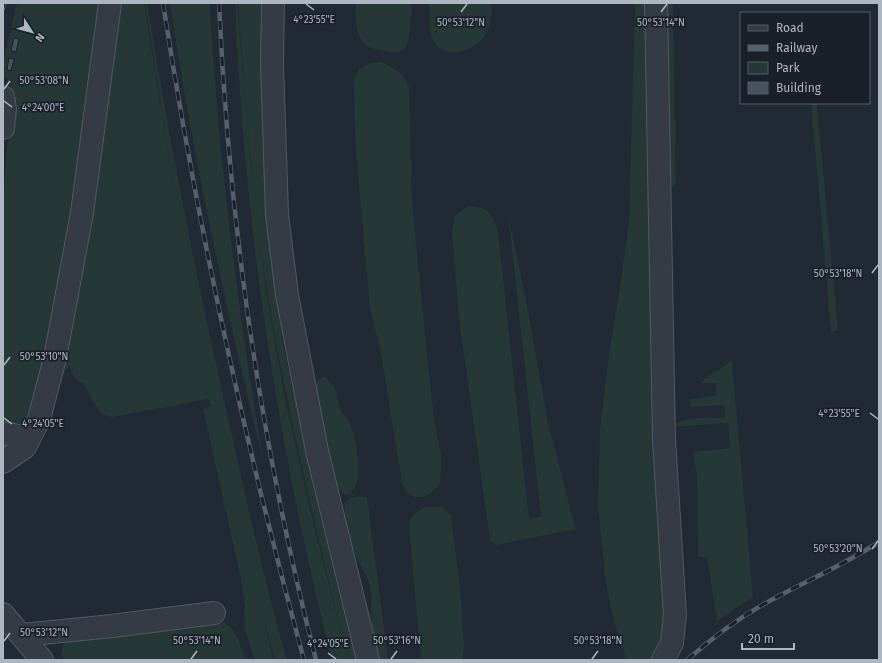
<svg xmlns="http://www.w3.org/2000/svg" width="882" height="663" font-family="'Fira Sans',sans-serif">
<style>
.green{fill:#253737}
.building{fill:#495360;stroke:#1b222b}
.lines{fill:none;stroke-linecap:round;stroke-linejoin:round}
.minor-casing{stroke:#515963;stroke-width:24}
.minor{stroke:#343b45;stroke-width:22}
.rail-casing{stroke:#565f6c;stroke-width:4.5}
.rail{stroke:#192029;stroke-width:3;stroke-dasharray:9;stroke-linecap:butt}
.ticks{fill:none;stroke:#aeb6c2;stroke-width:1.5}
.ticks-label{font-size:10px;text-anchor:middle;fill:#aeb6c2;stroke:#192029;stroke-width:3.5;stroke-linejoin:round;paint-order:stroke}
</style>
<rect width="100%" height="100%" fill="#202934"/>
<!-- green -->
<path class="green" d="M 17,3 L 105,3 L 77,214 L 29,430 L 3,428 C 3,339 0,248 6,159 C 7,140 22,86 3,75 L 3,62 Z
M 115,3 L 144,3 L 174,191 L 145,3 L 147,3 C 169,138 195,271 225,404 C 244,490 263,576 287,660 L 275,660 L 263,616 L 273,660 L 255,660 L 244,627 L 245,606 L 241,579 L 203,409 L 211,406 L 209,399 L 113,417 L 103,415 L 92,400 L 84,384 C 76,381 73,377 71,368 L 69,367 C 64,370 64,375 58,378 Z
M 170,3 L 210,3 C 218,154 237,303 262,452 L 261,452 C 225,304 192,154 170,3 Z
M 235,3 L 237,3 L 251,167 L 265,284 L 285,399 L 311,513 L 348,660 L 332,660 C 277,447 244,222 235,3 Z
M 238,3 L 265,3 L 266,29 L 261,77 L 262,115 L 275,284 L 282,339 L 319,511 L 356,660 L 349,660 L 340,627 C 312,513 285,400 266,285 C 252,192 245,96 238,3 Z
M 356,3 L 411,3 C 411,13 412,42 404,49 C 399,54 392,52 386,51 C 382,50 375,50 371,48 C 355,42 355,17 356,3 Z
M 430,3 L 491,3 C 491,14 492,26 485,36 C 475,51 443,62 433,40 C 428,29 429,14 430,3 Z
M 635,3 L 651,3 L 668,627 L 653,660 L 626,660 L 612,614 L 606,582 L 598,507 L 600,430 L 609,354 L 620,287 L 629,222 Z
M 661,3 L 673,3 L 676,184 L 671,189 L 669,189 Z
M 381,62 C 396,69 402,71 409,87 L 412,197 L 416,245 L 434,420 L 441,454 L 441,471 L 440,483 L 434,491 L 423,497 L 415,497 L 408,494 L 402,483 L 380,348 L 370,309 L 355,140 L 354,79 L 359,69 L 370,63 Z
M 811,103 L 817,103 L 838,331 L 831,332 Z
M 468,206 C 488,206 491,213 498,231 L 529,519 L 541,516 L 508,213 L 527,305 L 548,423 L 576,529 L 496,545 L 490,540 L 459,319 L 452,231 L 455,216 Z
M 732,361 L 753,597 L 717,621 L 707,557 L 698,557 L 697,475 L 693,452 L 730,448 L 728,423 L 674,427 C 679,416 713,418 725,418 L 724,405 L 690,407 L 689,399 L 716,396 L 716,383 L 700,383 L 711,374 Z
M 324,377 C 338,384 335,395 340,408 C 342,414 347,419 350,424 C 356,436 361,469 357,482 C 356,486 353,490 351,493 L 345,495 L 334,484 L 332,463 L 326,446 L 313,389 L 318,380 Z
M 362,496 L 367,497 L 388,660 L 379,660 C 366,646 374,607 370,587 C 367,575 363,570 357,559 C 349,543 343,521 345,502 L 350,498 Z
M 426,506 L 442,507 L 451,515 L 461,596 L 464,649 L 462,660 L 421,660 L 409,528 C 409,515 416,513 426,506 Z
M 216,621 C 236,622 240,645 246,660 L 64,660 L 61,655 L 63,645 L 68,640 Z"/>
<!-- building -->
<path class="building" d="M 14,38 L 19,39 L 16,52 L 11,51 Z
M 9,58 L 14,59 L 11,71 L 7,70 Z"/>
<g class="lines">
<defs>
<path id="minor" d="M 273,3 L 272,63 L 277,215 L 287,295 L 317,451 L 368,660
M 656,3 L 664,439 L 675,615 L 672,643 L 663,660
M 3,97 L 5,109 L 3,128
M 3,433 L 29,438
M 3,462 L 25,447 L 39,419 L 55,358 L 82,213 L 110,3
M 3,614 L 42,660
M 22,635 L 112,626 L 214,613"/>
</defs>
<!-- minor casing -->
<use href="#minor" class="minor-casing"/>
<!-- minor -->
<use href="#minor" class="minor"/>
<defs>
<path id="rail" d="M 163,3 C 197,224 245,444 304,660
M 219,3 C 229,224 261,446 316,660
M 3,8 L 4,3
M 687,660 C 711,639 736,620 764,604 C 802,583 842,566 879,542"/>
</defs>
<!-- rail casing -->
<use href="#rail" class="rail-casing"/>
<!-- rail -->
<use href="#rail" class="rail"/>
</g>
<!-- ticks -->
<path class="ticks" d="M 306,4 L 314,10M 461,12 L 467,4M 661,12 L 667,4M 4,89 L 10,81M 4,101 L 12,107M 872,273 L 878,265M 4,365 L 10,357M 870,413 L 878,419M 4,418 L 12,424M 872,549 L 878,541M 4,641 L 10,633M 328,653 L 336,659M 191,659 L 197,651M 391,659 L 397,651M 592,659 L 598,651"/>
<g class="ticks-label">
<text x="314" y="23">4°23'55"E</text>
<text x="661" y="26">50°53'14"N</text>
<text x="461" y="26">50°53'12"N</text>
<text x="44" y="84">50°53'08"N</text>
<text x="43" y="111">4°24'00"E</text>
<text x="838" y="277">50°53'18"N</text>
<text x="44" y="360">50°53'10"N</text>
<text x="839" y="417">4°23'55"E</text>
<text x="43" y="427">4°24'05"E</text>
<text x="838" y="552">50°53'20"N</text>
<text x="44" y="636">50°53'12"N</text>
<text x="197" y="644">50°53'14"N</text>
<text x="397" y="644">50°53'16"N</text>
<text x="598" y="644">50°53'18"N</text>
<text x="328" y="647">4°24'05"E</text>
</g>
<!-- border -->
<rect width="882" height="663" fill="none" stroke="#aeb6c2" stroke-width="8"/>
<!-- legend -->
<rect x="740" y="12" width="130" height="92" fill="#192029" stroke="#555c66"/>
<rect x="748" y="25" width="20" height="6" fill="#343b45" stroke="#555c66"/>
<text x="776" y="32" font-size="12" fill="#aeb6c2">Road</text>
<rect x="748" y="45" width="20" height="6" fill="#565f6c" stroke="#555c66"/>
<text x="776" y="52" font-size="12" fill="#aeb6c2">Railway</text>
<rect x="748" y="62" width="20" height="12" fill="#253737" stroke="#555c66"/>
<text x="776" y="72" font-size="12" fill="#aeb6c2">Park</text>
<rect x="748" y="82" width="20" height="12" fill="#495360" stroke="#555c66"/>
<text x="776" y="92" font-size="12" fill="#aeb6c2">Building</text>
<!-- north arrow -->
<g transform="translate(32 32) rotate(126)" stroke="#192029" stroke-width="3" paint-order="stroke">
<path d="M0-3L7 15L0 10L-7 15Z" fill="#aeb6c2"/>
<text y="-6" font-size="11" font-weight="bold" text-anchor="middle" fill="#aeb6c2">N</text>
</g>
<!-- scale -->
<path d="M742 643v6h52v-6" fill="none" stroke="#aeb6c2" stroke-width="2"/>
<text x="748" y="643" font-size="12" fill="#aeb6c2" stroke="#192029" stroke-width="3" paint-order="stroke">20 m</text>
</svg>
